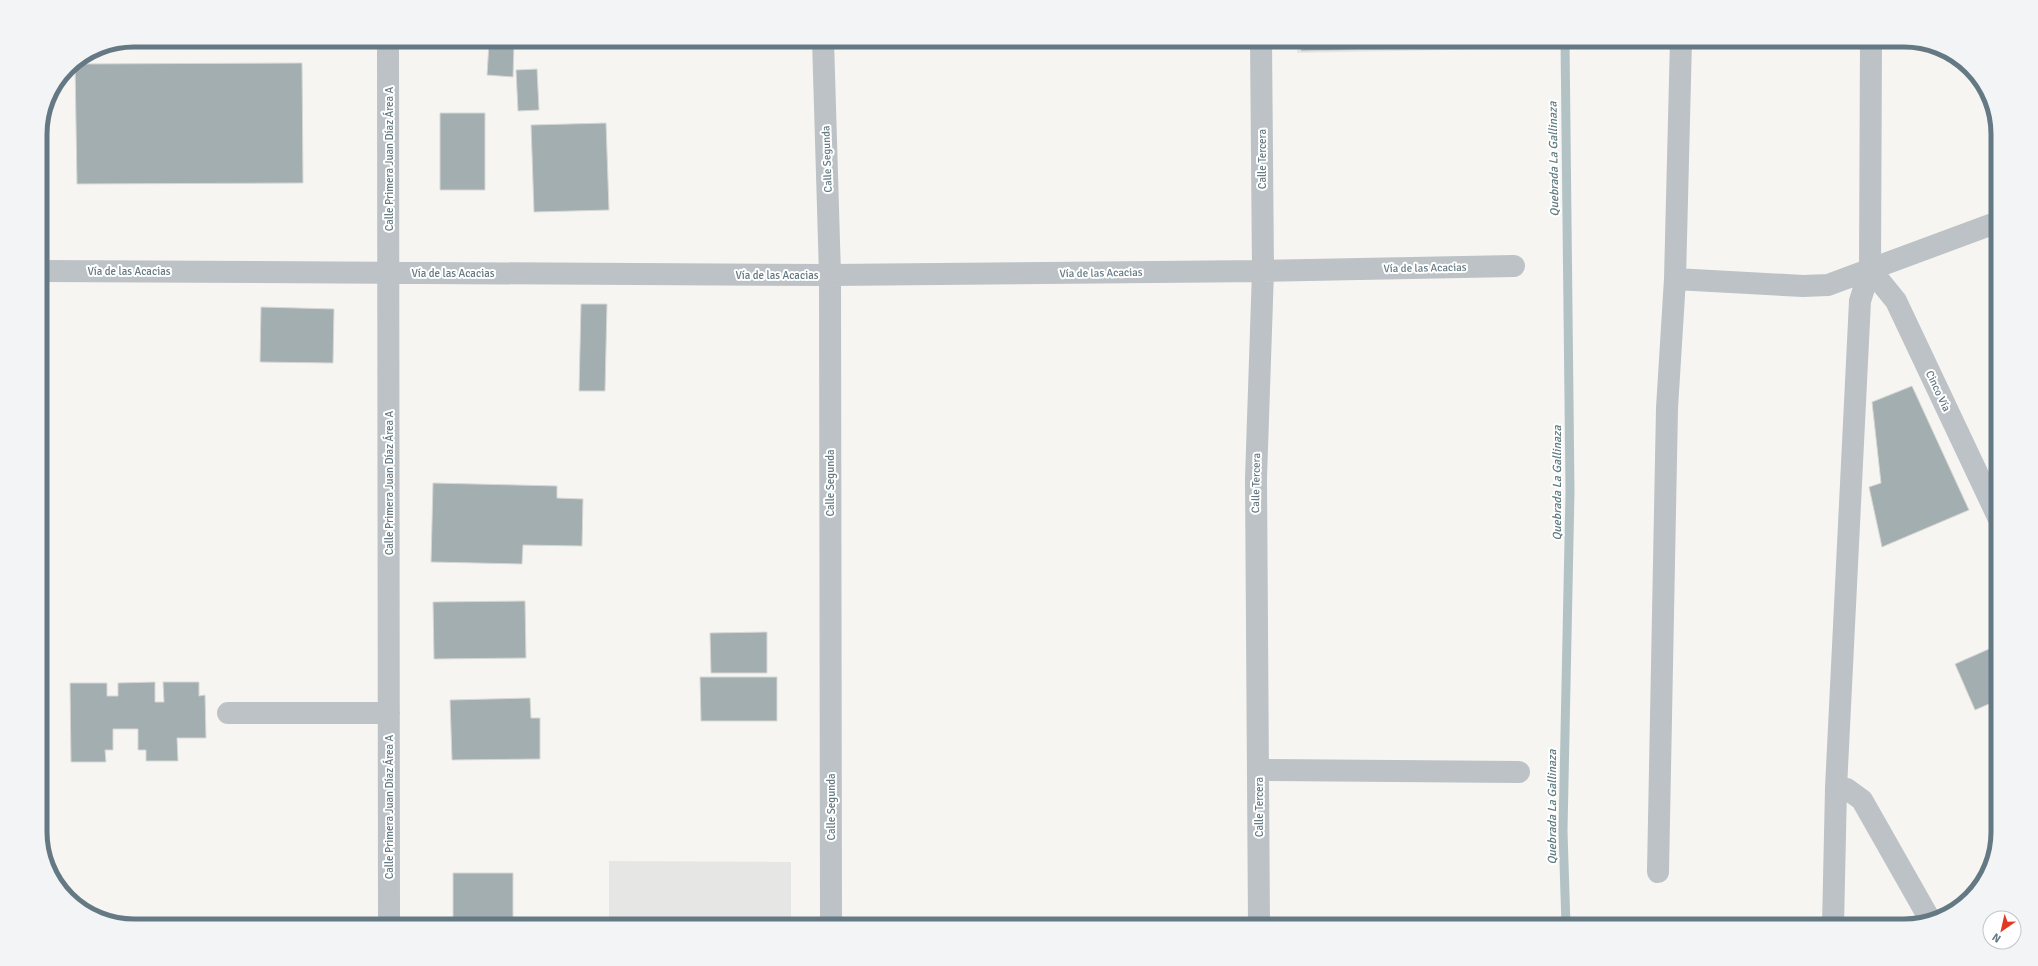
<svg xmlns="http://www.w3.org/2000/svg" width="2038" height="966" font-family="Signika,sans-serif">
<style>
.built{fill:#e6e7e5}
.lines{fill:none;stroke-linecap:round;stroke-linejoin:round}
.stream{stroke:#b3c3c5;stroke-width:9}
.building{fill:#a3aeb1;stroke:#d7d7d4}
.minor{stroke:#bcc2c5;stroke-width:22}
.labels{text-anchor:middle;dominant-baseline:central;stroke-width:4;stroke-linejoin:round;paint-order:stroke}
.street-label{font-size:11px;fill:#647983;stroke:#fff}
.water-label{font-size:12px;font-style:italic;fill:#5f7b80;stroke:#fff}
.rim{fill:none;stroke:#647983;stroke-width:5}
</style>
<rect width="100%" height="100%" fill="#f6f5f2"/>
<!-- built -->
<path class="built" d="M 1297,40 L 1546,40 L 1546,48 L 1297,53 Z
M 609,861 L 791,862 L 791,926 L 609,926 Z"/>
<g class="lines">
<!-- stream -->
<path class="stream" d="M 1565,40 L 1570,491 L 1563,831 L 1566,926"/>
</g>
<!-- building -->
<path class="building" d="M 1300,40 L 1425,40 L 1425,48 L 1301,51 Z
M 489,43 L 514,45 L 513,77 L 487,75 Z
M 302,63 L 303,183 L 77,184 L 75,64 Z
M 537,69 L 539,110 L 518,111 L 516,70 Z
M 440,113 L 485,113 L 485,190 L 440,190 Z
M 606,123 L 609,210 L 534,212 L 531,125 Z
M 581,304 L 607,304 L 605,391 L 579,391 Z
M 261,307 L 334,309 L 333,363 L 260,362 Z
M 1912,386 L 1969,510 L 1882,547 L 1869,487 L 1881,483 L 1872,402 Z
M 433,483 L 557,486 L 557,498 L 583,499 L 582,546 L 523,545 L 522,564 L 431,562 Z
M 525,601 L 526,658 L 434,659 L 433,602 Z
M 767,632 L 767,673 L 711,673 L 710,633 Z
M 1998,645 L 1998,700 L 1975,710 L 1955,664 Z
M 700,677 L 777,677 L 777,721 L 701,721 Z
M 155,682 L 155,702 L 164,702 L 163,682 L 199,682 L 199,696 L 205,695 L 206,738 L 177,738 L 178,761 L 146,761 L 146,750 L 138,750 L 138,729 L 113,729 L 113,750 L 105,750 L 106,762 L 71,762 L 70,683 L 107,683 L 107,696 L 118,696 L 118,683 Z
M 530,698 L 531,718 L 540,718 L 540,759 L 452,760 L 450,700 Z
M 453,873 L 513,873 L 513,926 L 453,926 Z"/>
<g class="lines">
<!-- minor -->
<path class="minor" d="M 388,40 L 389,926
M 823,40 L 830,275 L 831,926
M 1870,269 L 1896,301 L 1998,517
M 40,271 L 830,275 L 1263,271 L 1514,266
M 1675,279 L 1803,286 L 1828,285 L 1998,222
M 228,713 L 389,713
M 1259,770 L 1519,772
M 1836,788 L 1847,789 L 1862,800 L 1929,918
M 1658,872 L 1667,408 L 1675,279 L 1681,40
M 1259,926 L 1256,478 L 1263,271 L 1261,40
M 1833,926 L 1836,788 L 1860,301 L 1870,269 L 1871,40"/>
</g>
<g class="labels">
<!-- street labels -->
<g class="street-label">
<text transform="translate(389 159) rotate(-90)">Calle Primera Juan Díaz Área A</text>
<text transform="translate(827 159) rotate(-92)">Calle Segunda</text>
<text transform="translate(1262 159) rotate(-90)">Calle Tercera</text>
<text transform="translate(1425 268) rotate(-1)">Vía de las Acacias</text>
<text x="129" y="271">Vía de las Acacias</text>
<text x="453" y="273">Vía de las Acacias</text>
<text transform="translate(1101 273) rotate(-1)">Vía de las Acacias</text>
<text x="777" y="275">Vía de las Acacias</text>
<text transform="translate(1938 391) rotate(65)">Cinco Vía</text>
<text transform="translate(389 483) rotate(-90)">Calle Primera Juan Díaz Área A</text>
<text transform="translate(830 483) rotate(-90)">Calle Segunda</text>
<text transform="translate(1256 483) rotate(-89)">Calle Tercera</text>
<text transform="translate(389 807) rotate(-90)">Calle Primera Juan Díaz Área A</text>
<text transform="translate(831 807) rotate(-90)">Calle Segunda</text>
<text transform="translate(1259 807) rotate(-90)">Calle Tercera</text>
</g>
<!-- water labels -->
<g class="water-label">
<text transform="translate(1554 159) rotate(-91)">Quebrada La Gallinaza</text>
<text transform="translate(1557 483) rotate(-90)">Quebrada La Gallinaza</text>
<text transform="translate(1552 807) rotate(-90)">Quebrada La Gallinaza</text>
</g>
</g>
<!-- crop -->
<path d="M0 0H2038V966H0ZM134 47H1904A87 87 0 0 1 1991 134V832A87 87 0 0 1 1904 919H134A87 87 0 0 1 47 832V134A87 87 0 0 1 134 47Z" fill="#f3f4f5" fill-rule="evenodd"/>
<path class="rim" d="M134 47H1904A87 87 0 0 1 1991 134V832A87 87 0 0 1 1904 919H134A87 87 0 0 1 47 832V134A87 87 0 0 1 134 47Z"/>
<!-- north arrow -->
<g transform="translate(2002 930) rotate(214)"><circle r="19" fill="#ffffff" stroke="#c1c9cd"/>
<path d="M0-3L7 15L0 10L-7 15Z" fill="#e43823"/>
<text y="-6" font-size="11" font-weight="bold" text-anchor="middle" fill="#647983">N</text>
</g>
</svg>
